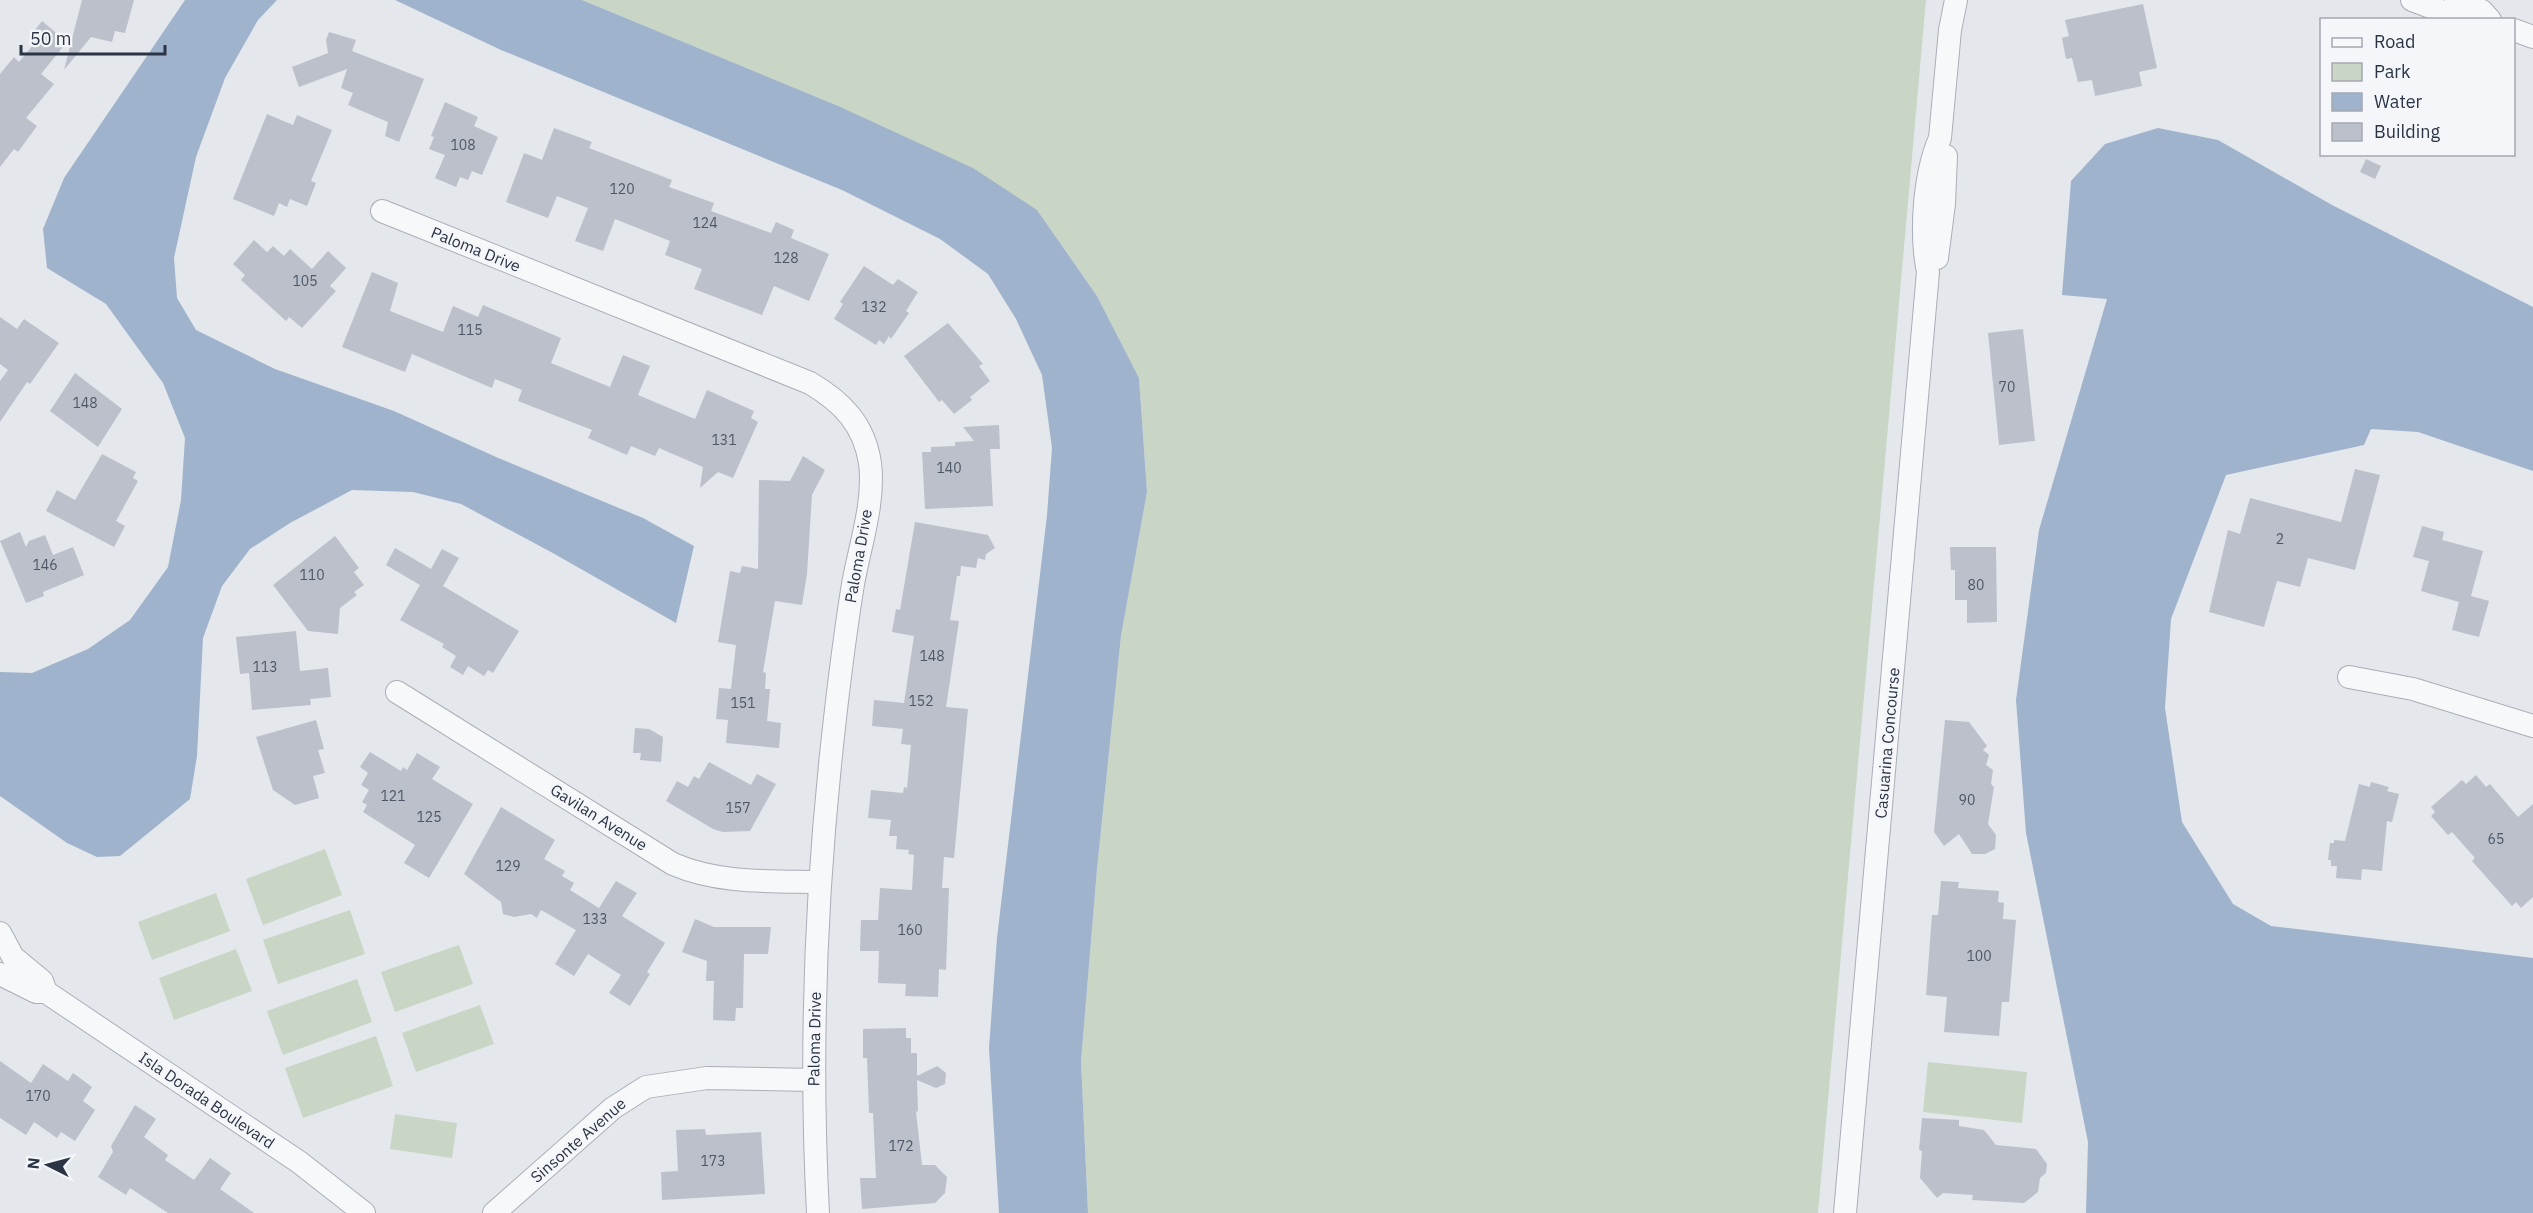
<svg xmlns="http://www.w3.org/2000/svg" width="2533" height="1213" font-family="'IBM Plex Sans',sans-serif">
<style>
.green{fill:#c9d6c5}
.water{fill:#9fb4cc}
.building{fill:#bbc0ca}
.lines{fill:none;stroke-linecap:round;stroke-linejoin:round}
.minor-casing{stroke:#a9aeb7;stroke-width:24}
.minor{stroke:#f7f8fa;stroke-width:22}
.labels{text-anchor:middle;dominant-baseline:central;stroke-width:6;stroke-linejoin:round;paint-order:stroke}
.number-label{font-size:14px;fill:#4f5766}
.street-label{font-size:16px;fill:#2b3445;stroke:#f4f6f9}
</style>
<rect width="100%" height="100%" fill="#e4e7ec"/>
<!-- green -->
<path class="green" d="M 582,0 L 1926,0 L 1818,1213 L 1088,1213 L 1081,1061 L 1097,869 L 1121,636 L 1147,492 L 1139,378 L 1097,296 L 1037,210 L 836,105 Z
M 325,849 L 342,895 L 263,925 L 246,879 Z
M 216,893 L 230,931 L 152,960 L 138,922 Z
M 350,910 L 365,954 L 278,984 L 263,940 Z
M 459,945 L 473,984 L 395,1012 L 381,972 Z
M 236,949 L 252,991 L 174,1020 L 159,978 Z
M 357,979 L 372,1022 L 283,1055 L 267,1011 Z
M 480,1005 L 494,1044 L 416,1072 L 402,1033 Z
M 376,1036 L 393,1086 L 303,1118 L 285,1068 Z
M 1928,1062 L 2027,1072 L 2022,1123 L 1923,1112 Z
M 395,1114 L 457,1123 L 452,1158 L 390,1149 Z"/>
<!-- water -->
<path class="water" d="M 185,0 L 277,0 L 258,20 L 225,78 L 196,157 L 174,258 L 177,298 L 196,330 L 275,369 L 394,411 L 496,457 L 643,518 L 694,546 L 676,623 L 551,552 L 461,504 L 413,492 L 352,490 L 290,523 L 250,549 L 222,586 L 203,638 L 197,756 L 190,799 L 120,856 L 97,857 L 67,843 L 0,796 L 0,672 L 32,673 L 88,649 L 130,620 L 168,567 L 181,500 L 185,438 L 163,383 L 106,304 L 47,268 L 43,229 L 64,178 Z
M 395,0 L 582,0 L 836,105 L 973,168 L 1037,210 L 1097,296 L 1139,378 L 1147,492 L 1121,636 L 1097,869 L 1081,1061 L 1088,1213 L 999,1213 L 989,1048 L 997,938 L 1047,515 L 1052,448 L 1042,375 L 1016,319 L 988,274 L 940,239 L 842,190 L 501,50 Z
M 2158,128 L 2218,140 L 2332,205 L 2533,307 L 2533,471 L 2418,432 L 2371,429 L 2364,445 L 2226,475 L 2171,619 L 2165,708 L 2182,822 L 2233,904 L 2271,926 L 2533,958 L 2533,1213 L 2086,1213 L 2088,1142 L 2026,833 L 2016,700 L 2039,530 L 2107,299 L 2062,295 L 2071,181 L 2105,144 Z"/>
<!-- building -->
<path class="building" d="M 82,0 L 134,0 L 125,33 L 115,31 L 112,42 L 91,37 L 64,70 Z
M 2143,4 L 2157,68 L 2139,72 L 2142,86 L 2095,96 L 2092,80 L 2078,82 L 2072,58 L 2066,59 L 2062,38 L 2069,36 L 2065,20 Z
M 42,21 L 67,42 L 41,74 L 54,84 L 26,118 L 37,126 L 18,152 L 14,149 L 0,167 L 0,74 L 14,57 L 19,62 L 38,39 L 32,34 Z
M 329,32 L 356,40 L 352,51 L 424,79 L 399,142 L 385,136 L 388,122 L 348,105 L 353,93 L 341,88 L 347,69 L 299,87 L 292,67 L 328,53 L 326,40 Z
M 445,102 L 478,117 L 474,126 L 498,137 L 482,175 L 472,171 L 468,180 L 460,177 L 456,187 L 435,178 L 445,155 L 429,149 L 434,137 L 431,136 Z
M 267,114 L 293,125 L 297,115 L 332,130 L 311,181 L 316,183 L 307,206 L 290,199 L 287,207 L 279,203 L 274,216 L 233,199 Z
M 554,128 L 592,142 L 589,148 L 672,180 L 669,187 L 714,203 L 711,211 L 771,233 L 776,222 L 794,230 L 791,238 L 829,254 L 809,301 L 774,286 L 762,315 L 694,289 L 702,269 L 665,255 L 670,241 L 615,219 L 603,251 L 575,241 L 588,208 L 557,196 L 548,218 L 506,202 L 524,153 L 542,160 Z
M 2366,159 L 2381,166 L 2375,179 L 2360,172 Z
M 254,240 L 267,252 L 273,246 L 284,256 L 290,249 L 312,269 L 328,251 L 346,268 L 330,286 L 336,291 L 302,328 L 289,317 L 286,321 L 241,280 L 245,275 L 233,264 Z
M 864,266 L 893,285 L 898,279 L 918,292 L 906,311 L 909,313 L 891,339 L 889,336 L 884,344 L 879,340 L 876,345 L 834,319 L 843,304 L 840,302 Z
M 372,272 L 398,283 L 390,311 L 443,332 L 453,306 L 478,317 L 483,305 L 561,338 L 551,363 L 610,387 L 623,355 L 650,366 L 638,395 L 695,419 L 707,390 L 754,411 L 751,418 L 758,422 L 733,478 L 718,472 L 700,488 L 703,467 L 659,448 L 655,456 L 631,446 L 627,455 L 588,438 L 592,430 L 518,401 L 522,390 L 495,379 L 492,388 L 412,354 L 405,372 L 342,347 Z
M 0,317 L 17,329 L 24,319 L 59,343 L 30,384 L 27,382 L 0,422 L 0,381 L 8,370 L 0,364 Z
M 948,323 L 983,364 L 979,366 L 990,381 L 970,397 L 972,400 L 954,414 L 942,400 L 939,402 L 904,356 Z
M 2023,329 L 2035,441 L 1999,445 L 1988,333 Z
M 75,373 L 122,409 L 98,447 L 50,411 Z
M 999,425 L 1000,449 L 990,449 L 993,506 L 925,509 L 922,452 L 931,452 L 931,447 L 955,446 L 955,442 L 974,441 L 963,427 Z
M 102,454 L 136,472 L 133,478 L 138,481 L 116,521 L 125,526 L 114,547 L 46,511 L 57,490 L 75,500 Z
M 803,456 L 825,470 L 812,495 L 807,574 L 802,605 L 775,601 L 763,672 L 766,673 L 765,689 L 770,689 L 767,721 L 781,723 L 779,748 L 726,743 L 728,720 L 716,719 L 719,688 L 731,689 L 736,645 L 718,642 L 730,571 L 740,573 L 742,566 L 758,569 L 759,480 L 790,481 Z
M 2355,469 L 2380,475 L 2355,570 L 2308,558 L 2300,587 L 2277,581 L 2264,627 L 2209,612 L 2228,530 L 2240,534 L 2250,498 L 2341,522 Z
M 915,522 L 988,535 L 995,548 L 986,554 L 985,560 L 978,558 L 976,568 L 961,566 L 960,576 L 957,576 L 950,620 L 959,621 L 946,707 L 968,709 L 954,858 L 944,857 L 942,888 L 949,888 L 946,970 L 939,969 L 938,997 L 905,996 L 906,984 L 878,983 L 879,951 L 860,951 L 861,920 L 878,920 L 880,888 L 912,890 L 914,855 L 908,854 L 909,850 L 896,849 L 897,836 L 889,836 L 891,820 L 868,818 L 871,790 L 903,793 L 904,787 L 907,788 L 911,745 L 901,744 L 903,729 L 872,726 L 874,700 L 904,703 L 914,636 L 892,632 L 896,609 L 900,610 Z
M 2422,526 L 2444,532 L 2442,540 L 2483,551 L 2471,596 L 2489,601 L 2479,637 L 2452,630 L 2459,602 L 2421,591 L 2429,561 L 2413,557 Z
M 20,532 L 26,547 L 29,541 L 45,535 L 53,555 L 73,547 L 84,575 L 43,592 L 44,596 L 26,603 L 0,541 Z
M 335,536 L 359,568 L 354,572 L 364,585 L 354,592 L 357,595 L 340,608 L 338,634 L 308,631 L 273,585 Z
M 1950,547 L 1996,547 L 1997,622 L 1967,623 L 1967,600 L 1955,600 L 1955,570 L 1951,570 Z
M 395,548 L 431,569 L 442,549 L 459,558 L 443,586 L 519,631 L 493,673 L 488,670 L 484,676 L 468,666 L 463,675 L 450,667 L 456,656 L 442,647 L 444,644 L 400,620 L 420,585 L 386,565 Z
M 296,631 L 300,671 L 328,668 L 331,697 L 310,699 L 311,705 L 252,710 L 249,673 L 240,674 L 236,637 Z
M 316,720 L 324,749 L 318,750 L 325,773 L 313,776 L 319,798 L 295,805 L 273,790 L 256,737 Z
M 1945,720 L 1969,722 L 1987,746 L 1983,750 L 1989,755 L 1986,765 L 1993,770 L 1991,784 L 1994,787 L 1988,824 L 1996,835 L 1995,849 L 1985,854 L 1972,854 L 1959,834 L 1944,846 L 1934,832 Z
M 635,728 L 649,729 L 663,737 L 661,762 L 640,760 L 641,753 L 633,753 Z
M 370,752 L 401,771 L 403,767 L 407,770 L 417,753 L 440,767 L 432,779 L 473,804 L 429,878 L 404,863 L 415,845 L 363,812 L 367,805 L 362,802 L 369,790 L 361,785 L 368,773 L 360,767 Z
M 709,762 L 751,785 L 757,774 L 776,784 L 750,831 L 723,832 L 713,829 L 666,801 L 677,781 L 688,787 L 694,776 L 699,779 Z
M 2476,775 L 2486,787 L 2490,784 L 2518,817 L 2533,804 L 2533,897 L 2521,908 L 2516,902 L 2512,906 L 2472,861 L 2475,858 L 2452,832 L 2448,835 L 2431,816 L 2435,812 L 2431,807 L 2462,780 L 2466,784 Z
M 2371,782 L 2389,787 L 2387,791 L 2399,794 L 2392,822 L 2387,821 L 2382,871 L 2362,869 L 2361,880 L 2336,878 L 2337,866 L 2331,866 L 2331,860 L 2328,860 L 2330,843 L 2334,843 L 2334,840 L 2345,841 L 2359,784 L 2370,787 Z
M 501,807 L 555,840 L 544,859 L 565,871 L 562,876 L 574,883 L 570,890 L 599,908 L 616,881 L 637,893 L 622,916 L 665,943 L 647,972 L 650,974 L 630,1006 L 609,993 L 621,975 L 588,954 L 574,976 L 555,964 L 576,930 L 541,910 L 537,918 L 531,914 L 514,917 L 503,914 L 501,902 L 464,874 Z
M 1941,881 L 1959,882 L 1958,888 L 1999,891 L 1998,902 L 2004,903 L 2003,919 L 2016,920 L 2009,1002 L 2002,1002 L 1999,1036 L 1944,1032 L 1947,997 L 1926,995 L 1932,915 L 1938,915 Z
M 695,919 L 714,927 L 771,927 L 768,954 L 744,954 L 743,1008 L 736,1008 L 735,1021 L 713,1020 L 714,981 L 706,981 L 707,961 L 682,952 Z
M 906,1028 L 906,1038 L 911,1038 L 911,1053 L 917,1053 L 917,1076 L 937,1066 L 946,1073 L 945,1084 L 936,1088 L 917,1080 L 918,1111 L 916,1112 L 922,1165 L 935,1165 L 947,1177 L 945,1193 L 935,1203 L 862,1209 L 860,1178 L 876,1178 L 873,1113 L 869,1113 L 867,1058 L 863,1058 L 863,1029 Z
M 0,1061 L 31,1083 L 43,1064 L 68,1081 L 73,1073 L 92,1087 L 83,1101 L 95,1110 L 75,1141 L 61,1132 L 57,1138 L 34,1122 L 26,1135 L 0,1118 Z
M 135,1105 L 156,1119 L 144,1137 L 168,1155 L 165,1160 L 194,1180 L 210,1158 L 231,1173 L 220,1189 L 254,1213 L 168,1213 L 130,1188 L 126,1195 L 98,1177 L 113,1152 L 111,1146 Z
M 1922,1118 L 1959,1120 L 1959,1126 L 1984,1130 L 1996,1145 L 2036,1149 L 2047,1164 L 2046,1173 L 2040,1178 L 2038,1192 L 2024,1203 L 1972,1200 L 1973,1195 L 1943,1193 L 1937,1198 L 1920,1178 L 1922,1151 L 1919,1150 Z
M 705,1129 L 706,1135 L 761,1132 L 765,1194 L 662,1200 L 661,1172 L 678,1171 L 676,1130 Z"/>
<g class="lines">
<defs>
<path id="minor" d="M 2412,0 L 2465,20
M 2456,0 L 2482,11 L 2490,20
M 2514,30 L 2533,37
M 382,211 L 810,383 C 842,402 864,424 870,463 C 875,502 860,545 853,584 C 844,640 837,698 831,755 C 815,907 810,1060 818,1213
M 1937,258 L 1944,204 L 1946,156
M 2349,677 L 2413,689 L 2533,726
M 397,692 L 673,864 C 719,884 771,881 820,882
M 0,933 L 13,957 L 42,981 L 46,992 L 299,1162 L 364,1213
M 0,974 L 36,992 L 45,992
M 494,1213 L 613,1108 L 646,1087 L 707,1078 L 814,1080
M 1845,1213 L 1928,272 C 1920,234 1924,174 1940,138 L 1950,30 L 1956,0"/>
</defs>
<!-- minor casing -->
<use href="#minor" class="minor-casing"/>
<!-- minor -->
<use href="#minor" class="minor"/>
</g>
<g class="labels">
<!-- number labels -->
<g class="number-label">
<text x="463" y="145">108</text>
<text x="622" y="189">120</text>
<text x="705" y="223">124</text>
<text x="786" y="258">128</text>
<text x="305" y="281">105</text>
<text x="874" y="307">132</text>
<text x="470" y="330">115</text>
<text x="2007" y="387">70</text>
<text x="85" y="403">148</text>
<text x="724" y="440">131</text>
<text x="949" y="468">140</text>
<text x="2280" y="539">2</text>
<text x="45" y="565">146</text>
<text x="312" y="575">110</text>
<text x="1976" y="585">80</text>
<text x="932" y="656">148</text>
<text x="265" y="667">113</text>
<text x="921" y="701">152</text>
<text x="743" y="703">151</text>
<text x="393" y="796">121</text>
<text x="1967" y="800">90</text>
<text x="738" y="808">157</text>
<text x="429" y="817">125</text>
<text x="2496" y="839">65</text>
<text x="508" y="866">129</text>
<text x="595" y="919">133</text>
<text x="910" y="930">160</text>
<text x="1979" y="956">100</text>
<text x="38" y="1096">170</text>
<text x="901" y="1146">172</text>
<text x="713" y="1161">173</text>
</g>
<!-- street labels -->
<g class="street-label">
<text transform="translate(476 249) rotate(22)">Paloma Drive</text>
<text transform="translate(858 556) rotate(-80)">Paloma Drive</text>
<text transform="translate(1887 743) rotate(-85)">Casuarina Concourse</text>
<text transform="translate(599 817) rotate(32)">Gavilan Avenue</text>
<text transform="translate(814 1039) rotate(-89)">Paloma Drive</text>
<text transform="translate(207 1100) rotate(34)">Isla Dorada Boulevard</text>
<text transform="translate(578 1140) rotate(-41)">Sinsonte Avenue</text>
</g>
</g>
<!-- legend -->
<rect x="2320" y="18" width="195" height="138" fill="#f4f6f9" stroke="#a4a8b1" stroke-width="1.5"/>
<rect x="2332" y="38" width="30" height="9" fill="#f7f8fa" stroke="#a4a8b1" stroke-width="1.5"/>
<text x="2374" y="48" font-size="18" fill="#2b3445">Road</text>
<rect x="2332" y="63" width="30" height="18" fill="#c9d6c5" stroke="#a4a8b1" stroke-width="1.5"/>
<text x="2374" y="78" font-size="18" fill="#2b3445">Park</text>
<rect x="2332" y="93" width="30" height="18" fill="#9fb4cc" stroke="#a4a8b1" stroke-width="1.5"/>
<text x="2374" y="108" font-size="18" fill="#2b3445">Water</text>
<rect x="2332" y="123" width="30" height="18" fill="#bbc0ca" stroke="#a4a8b1" stroke-width="1.5"/>
<text x="2374" y="138" font-size="18" fill="#2b3445">Building</text>
<!-- north arrow -->
<g transform="translate(48 1165) rotate(276)" stroke="#f4f6f9" stroke-width="4.5" paint-order="stroke">
<path d="M0-4.5L10 22L0 15L-10 22Z" fill="#2b3445"/>
<text y="-9" font-size="16" font-weight="bold" text-anchor="middle" fill="#2b3445">N</text>
</g>
<!-- scale -->
<path d="M21 45v9h144v-9" fill="none" stroke="#2b3445" stroke-width="3"/>
<text x="30" y="45" font-size="18" fill="#2b3445" stroke="#f4f6f9" stroke-width="4.5" paint-order="stroke">50 m</text>
</svg>
